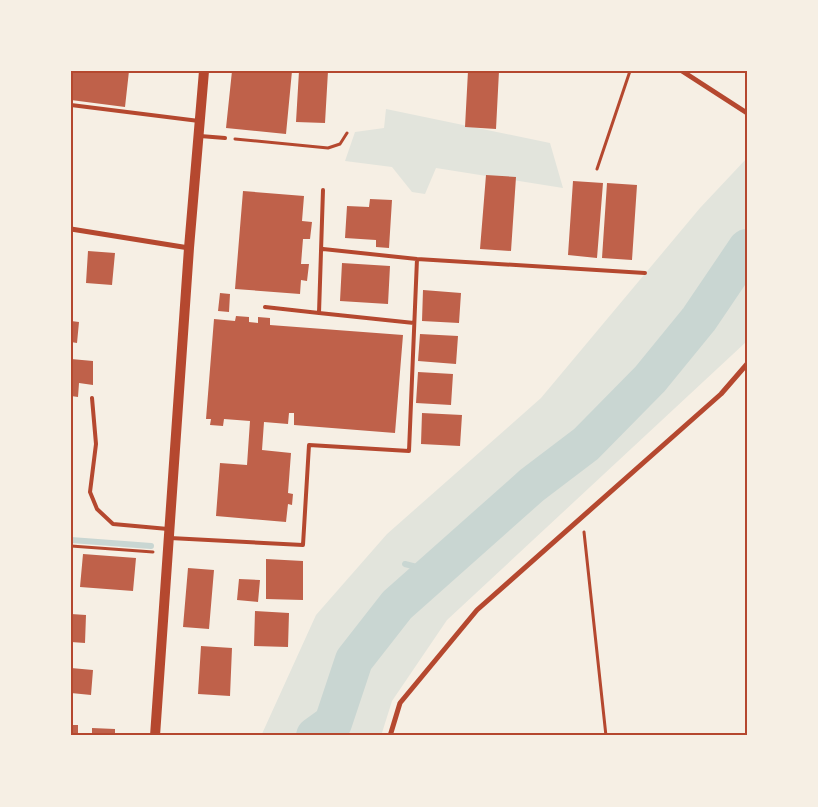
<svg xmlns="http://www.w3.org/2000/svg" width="818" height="807" font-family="Roboto,sans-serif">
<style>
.green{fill:#e2e4dc}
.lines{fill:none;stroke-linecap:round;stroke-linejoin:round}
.stream{stroke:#c9d6d2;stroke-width:6}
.river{stroke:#c9d6d2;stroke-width:38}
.building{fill:#bf614a}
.path{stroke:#b5482f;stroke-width:3}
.service{stroke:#b5482f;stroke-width:4}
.minor{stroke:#b5482f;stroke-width:5}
.secondary{stroke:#b5482f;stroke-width:10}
.neatline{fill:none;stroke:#b5482f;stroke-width:2}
</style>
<rect width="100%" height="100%" fill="#f6efe4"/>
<!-- green -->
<path class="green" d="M 386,109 L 550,143 L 563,188 L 436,168 L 425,194 L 412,192 L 392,167 L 345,161 L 355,132 L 384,128 Z
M 747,158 L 746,342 L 447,620 L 392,701 L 381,736 L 261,736 L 316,615 L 387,534 L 541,398 L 700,208 Z"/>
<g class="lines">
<!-- stream -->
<path class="stream" d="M 71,540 L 151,546
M 405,564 L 436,572"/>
<!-- river -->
<path class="river" d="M 315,736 L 333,723 L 354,660 L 397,605 L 532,485 L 586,444 L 650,379 L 699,319 L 747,248"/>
</g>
<!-- building -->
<path class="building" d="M 71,71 L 129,71 L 125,107 L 71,100 Z
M 232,71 L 292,71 L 286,134 L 226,128 Z
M 299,71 L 328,71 L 325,123 L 296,122 Z
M 468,71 L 499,71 L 496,129 L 465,127 Z
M 486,175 L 516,177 L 511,251 L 480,249 Z
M 573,181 L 603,183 L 597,258 L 568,255 Z
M 607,183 L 637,185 L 632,260 L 602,258 Z
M 243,191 L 304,196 L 302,221 L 312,222 L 310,239 L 303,239 L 301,264 L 309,264 L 307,281 L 301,280 L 300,294 L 235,289 Z
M 370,199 L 392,200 L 389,248 L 376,247 L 376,240 L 345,238 L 347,206 L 369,207 Z
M 88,251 L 115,253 L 112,285 L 86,283 Z
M 342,263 L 390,266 L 388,304 L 340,301 Z
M 423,290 L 461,293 L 459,323 L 422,321 Z
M 220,293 L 230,294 L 229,312 L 218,311 Z
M 236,316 L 249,317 L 249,322 L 258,323 L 258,317 L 270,318 L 270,325 L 403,335 L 395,433 L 294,425 L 294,413 L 289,413 L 288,424 L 264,422 L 262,450 L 291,453 L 288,493 L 293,494 L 292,505 L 288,504 L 286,522 L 216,516 L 220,463 L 247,465 L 250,421 L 224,419 L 223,426 L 210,425 L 211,419 L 206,419 L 214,319 L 235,321 Z
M 71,321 L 79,322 L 77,343 L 71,342 Z
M 420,334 L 458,336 L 456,364 L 418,361 Z
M 71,359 L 93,361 L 93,385 L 79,383 L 78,397 L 71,396 Z
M 418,372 L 453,374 L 451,405 L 416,403 Z
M 422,413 L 462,415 L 460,446 L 421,444 Z
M 83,554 L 136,558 L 133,591 L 80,587 Z
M 266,559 L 303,561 L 303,600 L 266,599 Z
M 188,568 L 214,570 L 209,629 L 183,627 Z
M 239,579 L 260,580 L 258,602 L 237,600 Z
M 255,611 L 289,613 L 288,647 L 254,646 Z
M 71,614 L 86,615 L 85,643 L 71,642 Z
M 201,646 L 232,648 L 230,696 L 198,694 Z
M 71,668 L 93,670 L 91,695 L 71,693 Z
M 71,725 L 78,725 L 78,736 L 71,736 Z
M 92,728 L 115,729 L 115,736 L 92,736 Z"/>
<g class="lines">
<!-- path -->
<path class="path" d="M 235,139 L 328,148 L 340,144 L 347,133
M 597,169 L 630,71
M 584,532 L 606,736
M 71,546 L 153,552"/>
<!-- service -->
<path class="service" d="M 71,105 L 199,121
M 200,136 L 225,138
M 323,249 L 417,259 L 645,273
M 265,307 L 319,313 L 323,190
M 319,313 L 414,323
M 92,398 L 96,444 L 90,492 L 97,509 L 113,524 L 168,529
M 170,538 L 303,545 L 309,445 L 409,451 L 417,259"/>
<!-- minor -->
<path class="minor" d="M 682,71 L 747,113
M 71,229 L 189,248
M 390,736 L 400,703 L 477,610 L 721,394 L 747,364"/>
<!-- secondary -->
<path class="secondary" d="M 155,736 L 189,248 L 204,71"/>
</g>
<!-- border -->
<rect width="818" height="807" fill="none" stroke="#f6efe4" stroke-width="145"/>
<rect x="72" y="72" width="674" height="662" class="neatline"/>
</svg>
